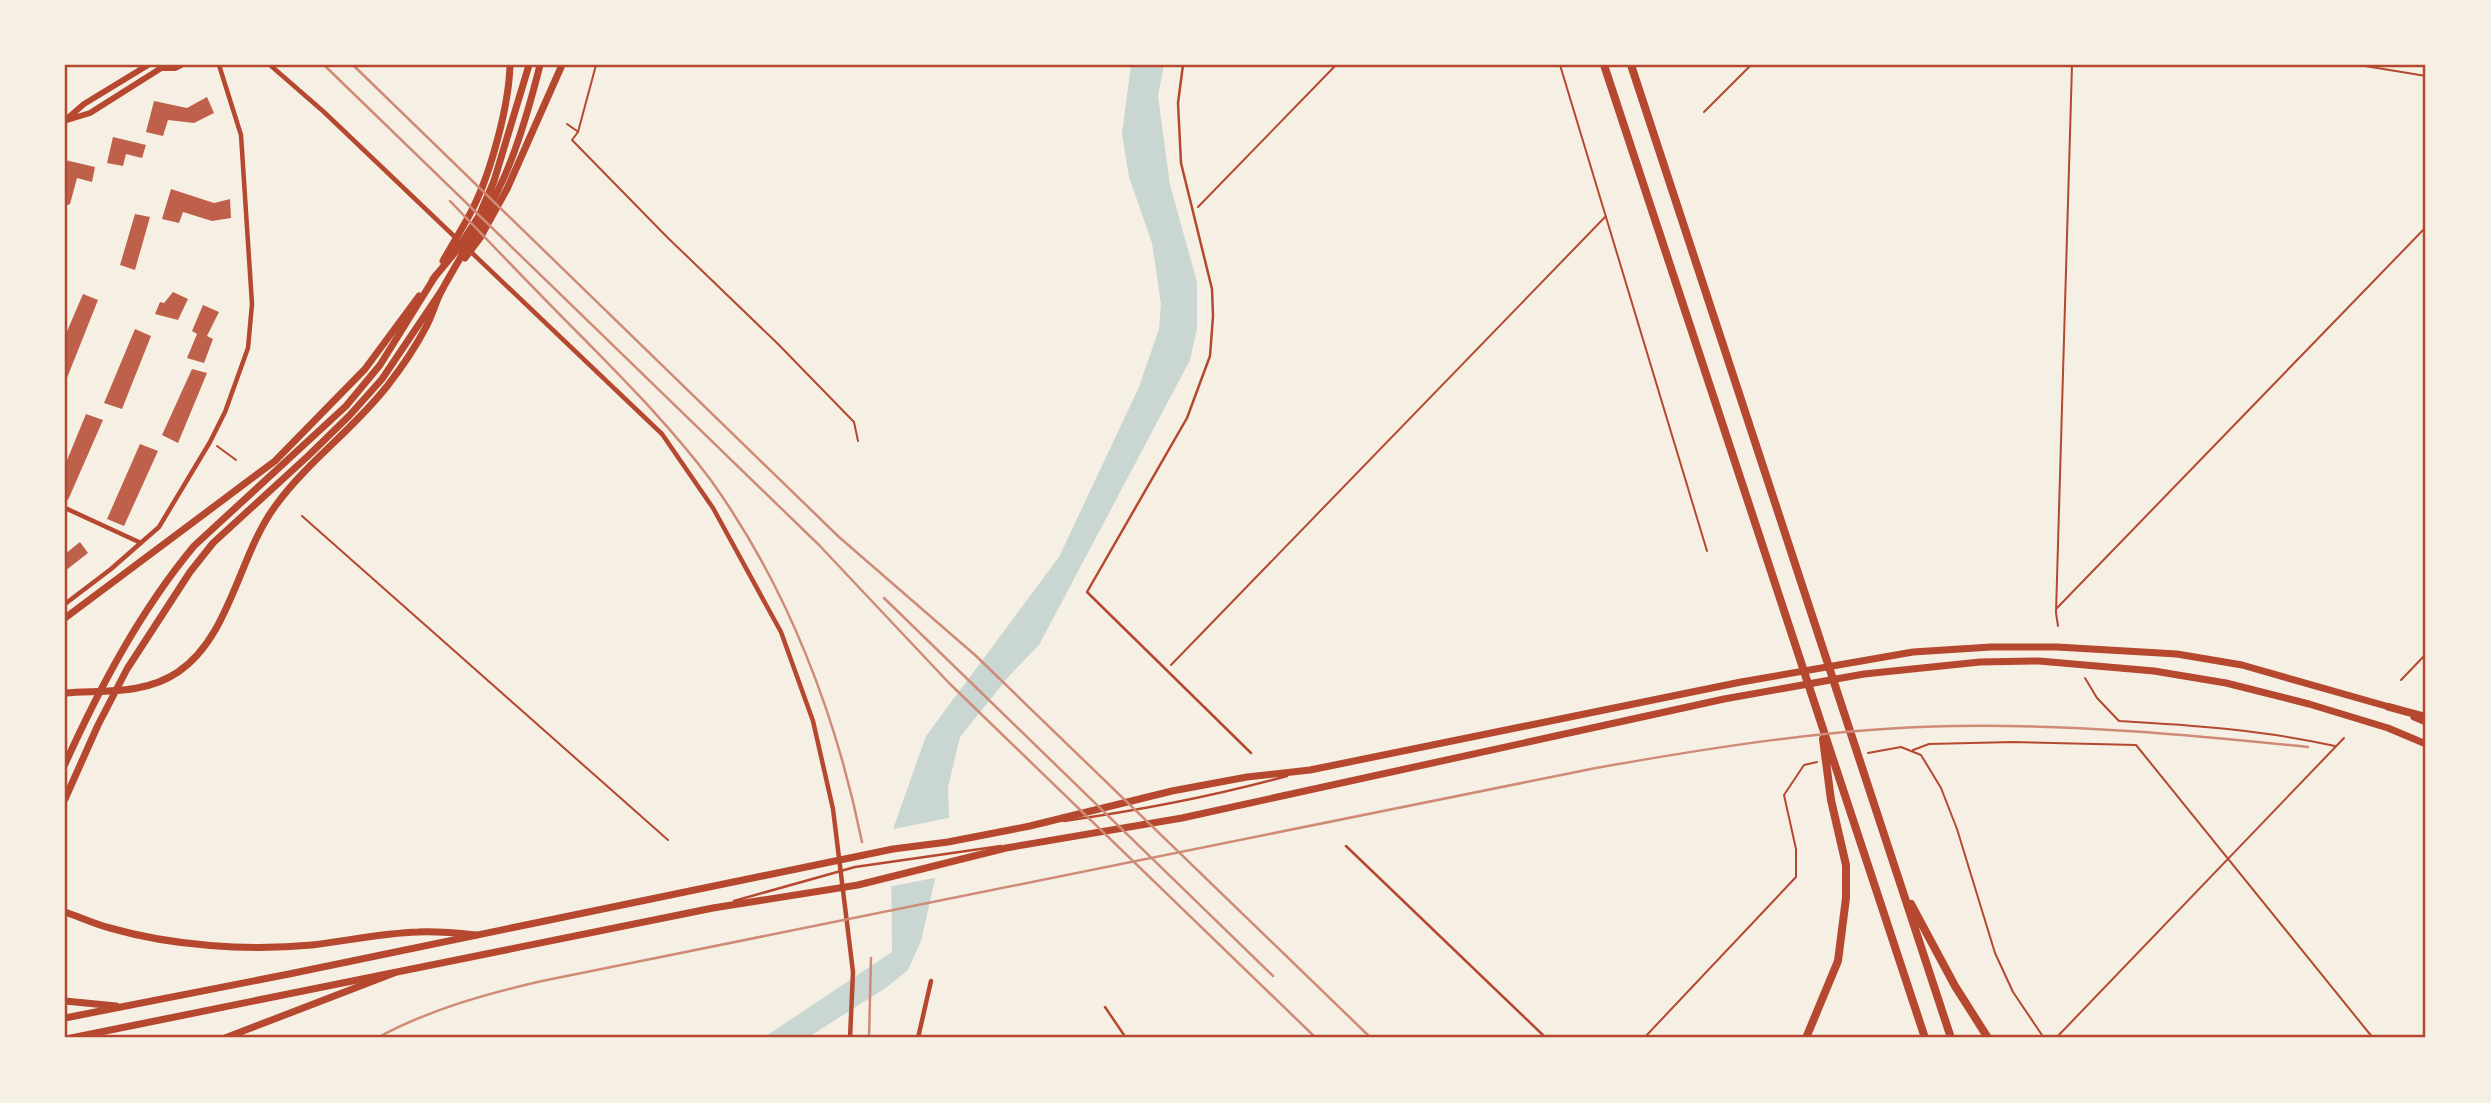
<svg xmlns="http://www.w3.org/2000/svg" width="2491" height="1103" font-family="Jost,sans-serif">
<style>
.water{fill:#c9d6d2}
.pier{fill:#f6efe4}
.lines{fill:none;stroke-linecap:round;stroke-linejoin:round}
.stream{stroke:#c9d6d2;stroke-width:2.5}
.building{fill:#bf614a}
.path{stroke:#b5482f;stroke-width:2}
.service{stroke:#b5482f;stroke-width:2.5}
.minor{stroke:#b5482f;stroke-width:4.5}
.secondary{stroke:#b5482f;stroke-width:6}
.primary{stroke:#b5482f;stroke-width:7}
.trunk{stroke:#b5482f;stroke-width:7}
.motorway{stroke:#b5482f;stroke-width:8}
.rail{stroke:#cf8b77;stroke-width:2.5}
.neatline{fill:none;stroke:#b5482f;stroke-width:2.5}
</style>
<rect width="100%" height="100%" fill="#f6efe4"/>
<!-- water -->
<path class="water" d="M 1131,65 L 1164,65 L 1158,96 L 1170,185 L 1197,282 L 1197,329 L 1190,360 L 1039,645 L 1010,675 L 960,737 L 948,787 L 949,817 L 921,941 L 908,970 L 887,987 L 807,1038 L 763,1038 L 892,952 L 891,835 L 926,736 L 1059,557 L 1139,387 L 1159,329 L 1161,304 L 1152,243 L 1129,177 L 1122,134 Z"/>
<!-- pier -->
<path class="pier" d="M 953,817 L 939,877 L 888,887 L 889,830 Z"/>
<g class="lines">
<!-- stream -->
<path class="stream" d="M 2420,65 L 2426,66"/>
</g>
<!-- building -->
<path class="building" d="M 207,97 L 214,113 L 194,123 L 168,120 L 163,136 L 146,132 L 154,101 L 187,108 Z
M 113,137 L 146,145 L 142,158 L 126,154 L 123,166 L 107,163 Z
M 65,160 L 95,167 L 92,182 L 77,178 L 70,204 L 65,206 Z
M 171,189 L 214,203 L 230,199 L 231,218 L 212,221 L 183,212 L 179,223 L 162,219 Z
M 135,214 L 150,217 L 135,270 L 120,265 Z
M 173,292 L 188,299 L 178,320 L 155,314 L 160,302 L 164,303 Z
M 83,294 L 98,300 L 65,383 L 65,336 Z
M 203,305 L 219,312 L 207,336 L 213,339 L 204,363 L 187,358 L 197,334 L 192,331 Z
M 135,329 L 151,336 L 122,409 L 104,403 Z
M 192,369 L 207,373 L 178,443 L 162,435 Z
M 86,414 L 103,420 L 68,500 L 65,498 L 65,465 Z
M 140,444 L 158,451 L 124,526 L 107,519 Z
M 80,542 L 88,553 L 65,571 L 65,554 Z"/>
<g class="lines">
<!-- path -->
<path class="path" d="M 596,65 L 578,132 L 572,140 L 667,237 L 778,344 L 854,422 L 858,441
M 1560,65 L 1707,551
M 2359,65 L 2426,76
M 1704,112 L 1751,65
M 567,124 L 577,131
M 1198,207 L 1336,65
M 217,446 L 236,460
M 302,516 L 668,840
M 2057,608 L 2426,227
M 2058,626 L 2056,613 L 2072,65
M 1171,665 L 1606,216
M 2085,678 L 2097,698 L 2119,721 C 2191,725 2264,730 2335,746
M 2401,680 L 2426,654
M 1913,750 L 1929,744 L 2013,742 L 2136,745 L 2373,1038
M 1868,753 L 1901,747 L 1921,755 L 1941,788 L 1957,829 L 1995,953 L 2013,992 L 2044,1038
M 1644,1038 L 1796,877 L 1796,849 L 1784,795 L 1804,765 L 1817,762
M 2056,1038 L 2344,738"/>
<!-- service -->
<path class="service" d="M 1183,65 L 1178,103 L 1181,163 L 1212,289 L 1213,316 L 1210,356 L 1187,418 L 1087,592 L 1251,753
M 1064,821 C 1142,810 1211,797 1287,776
M 1346,846 L 1546,1038
M 734,901 L 855,867 L 1001,846
M 1105,1007 L 1126,1038"/>
<!-- minor -->
<path class="minor" d="M 270,65 L 324,112 L 456,238
M 470,251 L 662,434 L 713,508 L 781,632 L 813,721 L 833,809 L 853,972 L 850,1038
M 65,508 L 141,543
M 65,604 L 111,569 L 159,527 L 210,442 L 225,412 L 248,348 L 252,304 L 241,135 L 219,65
M 918,1038 L 931,981"/>
<!-- secondary -->
<path class="secondary" d="M 162,68 L 175,68 L 181,65
M 69,117 L 84,104 L 148,65
M 67,120 L 90,113 L 166,65"/>
<!-- primary -->
<path class="primary" d="M 465,258 L 480,238 L 507,189 L 562,65
M 443,261 C 453,243 464,226 473,208 C 491,172 509,105 510,65
M 433,279 L 457,250 L 479,216 L 494,181 L 529,65
M 65,618 L 275,461 L 365,369 L 419,296
M 65,693 C 104,690 144,695 178,672 C 231,636 238,556 276,505 C 308,461 354,429 388,385 C 402,367 416,346 426,327 C 433,314 436,300 443,288 C 462,254 483,221 500,186 C 518,149 530,105 540,65
M 2414,717 L 2426,722
M 65,1001 L 116,1006
M 65,1018 L 289,974 L 893,849 L 948,842 L 1030,826 L 1172,791 L 1247,777 L 1310,770 L 1741,682 L 1913,652 L 1991,647 L 2057,647 L 2177,654 L 2242,665 L 2393,708
M 71,1038 L 713,908 L 858,885 L 1006,848 L 1182,818 L 1724,699 L 1864,674 L 1980,662 L 2039,661 L 2154,671 L 2226,683 L 2309,704 L 2388,728 L 2426,744"/>
<!-- trunk -->
<path class="trunk" d="M 65,764 C 100,687 140,611 194,546 L 346,406 L 380,365 L 436,275
M 65,799 L 98,725 L 127,669 L 190,572 L 213,543 L 308,456 L 349,416 L 382,379 L 442,290
M 65,912 C 80,917 95,924 110,928 C 172,946 248,951 312,945 C 347,941 382,933 418,932 C 437,931 457,933 476,935
M 225,1038 L 394,973"/>
<!-- motorway -->
<path class="motorway" d="M 1604,65 L 1925,1038
M 1631,65 L 1951,1038
M 2389,707 L 2426,717
M 1911,904 L 1955,986 L 1988,1038
M 1806,1038 L 1838,961 L 1846,898 L 1846,865 L 1831,800 L 1823,739"/>
<!-- rail -->
<path class="rail" d="M 324,65 L 819,545 L 949,683 L 1316,1038
M 353,65 L 839,537 L 975,655 L 1371,1038
M 450,201 C 494,247 538,293 583,338 C 627,383 672,428 710,479 C 787,586 836,714 862,842
M 884,598 L 1273,976
M 377,1038 C 428,1010 485,994 542,981 L 1596,768 C 1714,747 1834,728 1954,726 C 2073,724 2191,735 2308,747
M 869,1038 L 871,958"/>
</g>
<!-- border -->
<rect width="2491" height="1103" fill="none" stroke="#f6efe4" stroke-width="133"/>
<rect x="66" y="66" width="2358" height="970" class="neatline"/>
</svg>
